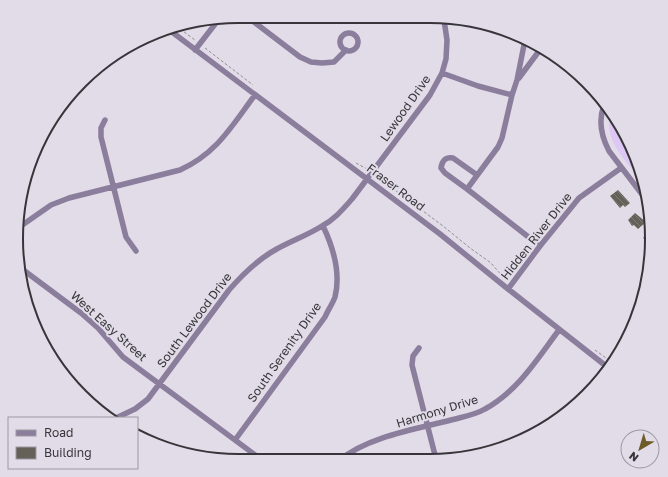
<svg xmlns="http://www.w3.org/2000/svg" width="668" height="477" font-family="'Golos Text',sans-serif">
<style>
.park{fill:#dcc7f5}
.building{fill:url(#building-back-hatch)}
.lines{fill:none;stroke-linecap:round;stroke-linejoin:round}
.path{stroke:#918e96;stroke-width:1;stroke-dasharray:3 2;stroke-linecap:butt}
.minor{stroke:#8b7d9c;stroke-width:5.5}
.labels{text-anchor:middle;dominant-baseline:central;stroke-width:4;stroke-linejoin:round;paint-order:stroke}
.street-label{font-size:12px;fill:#37353a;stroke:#e1dce7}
.rim{fill:none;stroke:#37353a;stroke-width:2}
</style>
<defs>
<pattern id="building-back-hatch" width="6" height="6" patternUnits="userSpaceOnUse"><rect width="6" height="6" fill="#656158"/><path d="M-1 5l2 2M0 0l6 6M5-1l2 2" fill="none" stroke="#7c7973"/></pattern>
</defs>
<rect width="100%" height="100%" fill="#e1dce7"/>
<!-- park -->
<path class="park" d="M 610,114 L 640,167 L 641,179 C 625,160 604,141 610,114 Z"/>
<!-- building -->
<path class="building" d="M 618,190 L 630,203 L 625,207 L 623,205 L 620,208 L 610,196 Z
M 635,213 L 646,222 L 638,229 L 634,225 L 632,226 L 628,220 Z
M 648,228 L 650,243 L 643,238 L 648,232 L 646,230 Z"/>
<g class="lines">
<!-- path -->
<path class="path" d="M 176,26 L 195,40
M 205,48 L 253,85
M 356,163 L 367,169
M 376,176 L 443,226 L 470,248 L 491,263 L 503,277
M 595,350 L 610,361"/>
<!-- minor -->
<path class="minor" d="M 246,16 L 300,57 L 311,62 L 322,63 L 334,62 L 346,50
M 168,29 L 440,234 L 508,289 L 606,366
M340 42a9 9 0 1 1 18 0a9 9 0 1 1-18 0Z
M 525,40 L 517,80 L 512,95 L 502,138 L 498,147 L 467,189 L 540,246
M 195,50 L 219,19
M 442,73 L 478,86 L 512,95
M 519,78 L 542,47
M 604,105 C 598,121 601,136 609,151 L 644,197
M 105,120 L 101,128 L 101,137 L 126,237 L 136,251
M 467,189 L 445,173 L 441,168 C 442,161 445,157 453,158 L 477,175
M 18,228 L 51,205 L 69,198 L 180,170 C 217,153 231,127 255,95
M 18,266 L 81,313 L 98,328 L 123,357 L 262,460
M 508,289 L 540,246 L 579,198 L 621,168
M 419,348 L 413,356 L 412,365 L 436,459
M 116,418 L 135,409 L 148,399 L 229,290 C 243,274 257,260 275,250 C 291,241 308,235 322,226 C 334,220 343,209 352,199 L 430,95 L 442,73 L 446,59 L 447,40 L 444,20
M 235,440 L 325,317 C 328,310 333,303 335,297 C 341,273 333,247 323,226
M 340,460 C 367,437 416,429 451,420 C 462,417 475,415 485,409 C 518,391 537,359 559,330"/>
</g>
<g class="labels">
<!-- street labels -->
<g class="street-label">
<text transform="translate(405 108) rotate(-55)">Lewood Drive</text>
<text transform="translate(396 187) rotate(37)">Fraser Road</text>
<text transform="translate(536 236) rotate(-52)">Hidden River Drive</text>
<text transform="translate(194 320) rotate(-53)">South Lewood Drive</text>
<text transform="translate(109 326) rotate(42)">West Easy Street</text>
<text transform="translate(284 352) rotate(-55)">South Serenity Drive</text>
<text transform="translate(437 411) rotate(-17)">Harmony Drive</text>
</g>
</g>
<!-- crop -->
<path d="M0 0H668V477H0ZM238 23H430A215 215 0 0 1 645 238V239A215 215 0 0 1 430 454H238A215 215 0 0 1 23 239V238A215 215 0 0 1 238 23Z" fill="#e1dce7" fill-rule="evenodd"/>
<path class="rim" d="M238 23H430A215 215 0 0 1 645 238V239A215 215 0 0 1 430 454H238A215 215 0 0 1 23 239V238A215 215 0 0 1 238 23Z"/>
<!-- legend -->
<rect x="8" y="417" width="130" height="52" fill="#e1dce7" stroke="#9d99a2"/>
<rect x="16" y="430" width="20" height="6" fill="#8b7d9c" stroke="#9d99a2"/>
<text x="44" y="437" font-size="12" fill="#37353a">Road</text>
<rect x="16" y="447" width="20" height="12" fill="#656158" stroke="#9d99a2"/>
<text x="44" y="457" font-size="12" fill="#37353a">Building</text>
<!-- north arrow -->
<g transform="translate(640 449) rotate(218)"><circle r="19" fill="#e1dce7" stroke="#9d99a2"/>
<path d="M0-3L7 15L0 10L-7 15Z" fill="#6d5c29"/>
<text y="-6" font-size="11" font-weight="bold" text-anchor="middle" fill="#37353a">N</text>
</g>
</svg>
